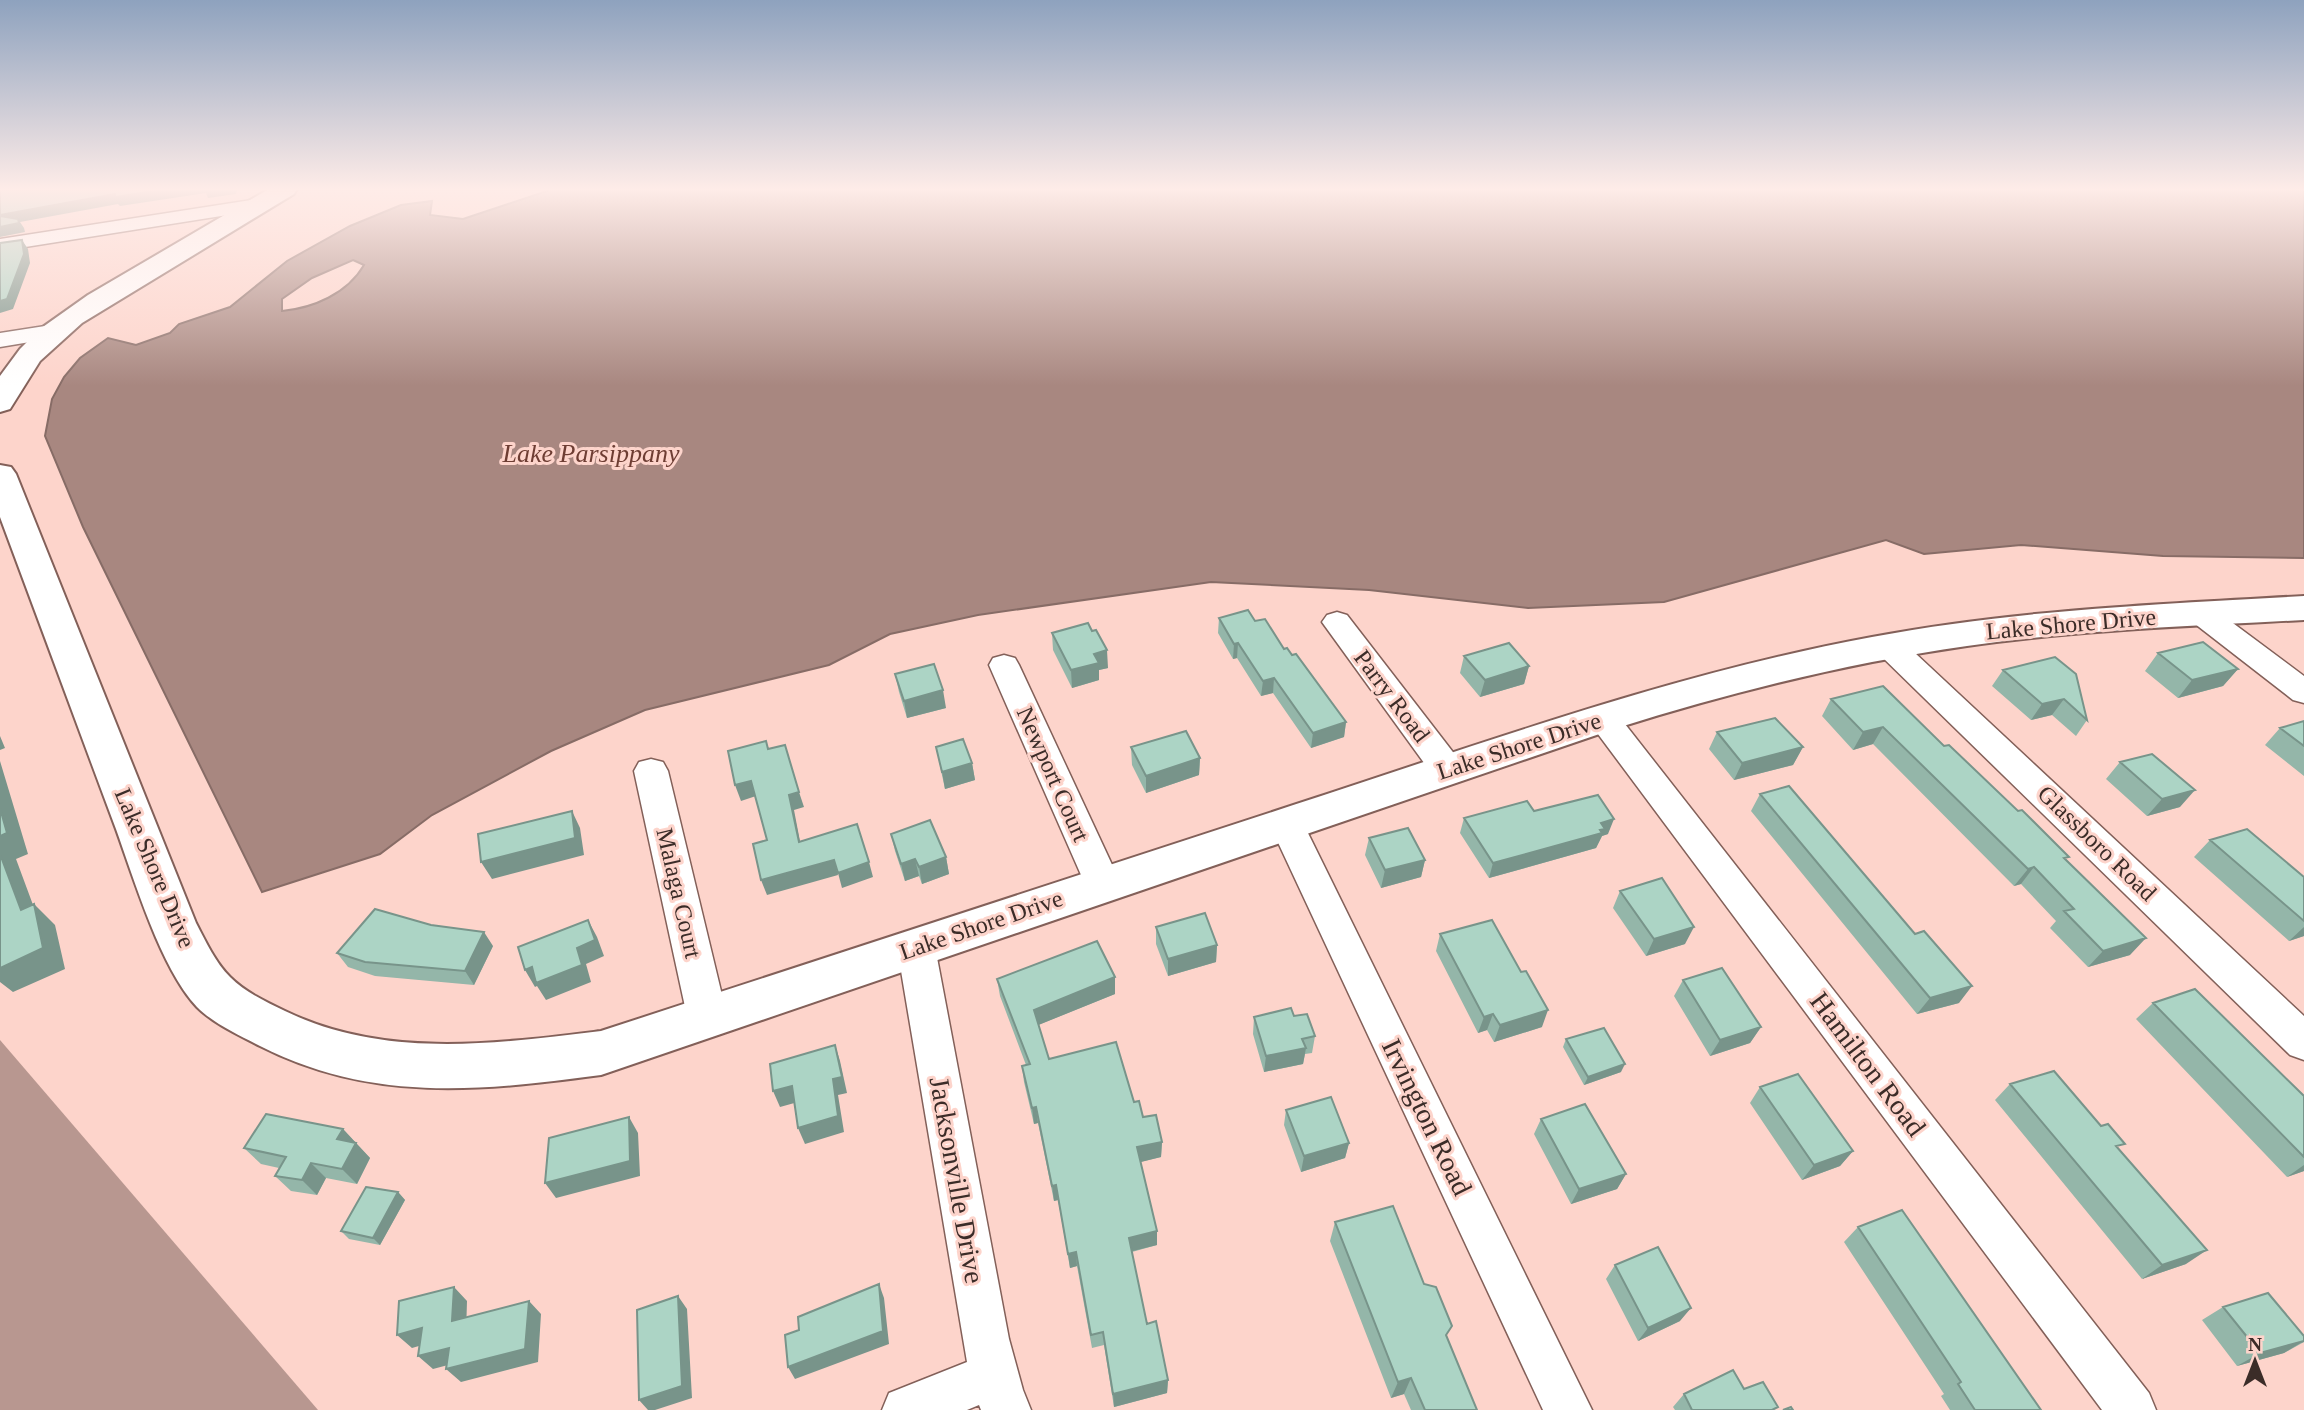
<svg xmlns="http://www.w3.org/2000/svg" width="2304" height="1410" font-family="Georgia,serif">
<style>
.forest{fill:#b89790}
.water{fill:#a88780;stroke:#876c66;stroke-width:2;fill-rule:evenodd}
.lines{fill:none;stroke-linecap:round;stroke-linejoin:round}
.street-casing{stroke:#836059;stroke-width:3}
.secondary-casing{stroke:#836059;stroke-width:4}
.street{fill:#fff;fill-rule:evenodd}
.secondary{fill:#fff;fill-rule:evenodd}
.wall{fill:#94b6a9}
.shaded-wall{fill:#78948a}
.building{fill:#acd4c5;stroke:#78948a;stroke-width:2}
.labels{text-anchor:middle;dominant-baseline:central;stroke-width:6;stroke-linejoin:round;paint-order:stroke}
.street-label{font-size:24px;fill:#3b2c28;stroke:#fdd4cb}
.water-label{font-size:26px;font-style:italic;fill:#6e3d33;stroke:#fdd4cb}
.near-street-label{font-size:28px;fill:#3b2c28;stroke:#fdd4cb}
</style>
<rect width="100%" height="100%" fill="#fdd4cb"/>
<!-- forest -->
<path class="forest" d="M 0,1040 L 318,1410 L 0,1410 Z"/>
<!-- water -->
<path class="water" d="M 553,189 L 2304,189 L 2304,558 L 2163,556 L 2021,545 L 1924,554 L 1886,540 L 1664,602 L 1528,608 L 1369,590 L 1211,582 L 978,615 L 890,634 L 829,665 L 645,710 L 551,751 L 432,815 L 380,854 L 262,892 L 83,527 L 45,436 L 52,399 L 64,377 L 80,358 L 108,338 L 136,345 L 170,333 L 179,324 L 230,307 L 287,261 L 350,226 L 401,205 L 432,201 L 430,215 L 463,219 ZM 353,260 L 364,265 C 347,294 313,308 282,311 L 282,299 L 312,278 Z"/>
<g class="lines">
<defs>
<path id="street" d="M 258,199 L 265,201 L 268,205 L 265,209 L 0,251 L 0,239 Z
M 58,324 L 66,326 L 69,331 L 66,336 L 0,347 L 0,333 Z
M 2200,603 L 2210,606 L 2304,676 L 2304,703 L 2293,700 L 2190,620 L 2185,613 L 2190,606 Z
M 1337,612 L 1347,615 L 1459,760 L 1464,769 L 1459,778 L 1447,781 L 1435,778 L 1322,622 L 1327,615 Z
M 1889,636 L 1900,639 L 2304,1016 L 2304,1060 L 2290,1055 L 1878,653 L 1874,646 L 1878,639 Z
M 1004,655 L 1015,658 L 1019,665 L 1121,884 L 1116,894 L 1103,898 L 1090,894 L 1085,884 L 989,665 L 993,658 Z
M 1603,707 L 1614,710 L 2149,1393 L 2156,1410 L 2102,1410 L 1592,726 L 1587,718 L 1592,710 Z
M 651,759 L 663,762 L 668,771 L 727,1016 L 721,1028 L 707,1033 L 693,1028 L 687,1016 L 634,771 L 639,762 Z
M 1286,810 L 1298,814 L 1303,823 L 1592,1410 L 1543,1410 L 1269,823 L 1274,814 Z
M 916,931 L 929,936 L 935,947 L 1009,1339 L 1023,1390 L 1031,1410 L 981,1410 L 979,1405 L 967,1410 L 882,1410 L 889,1393 L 967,1362 L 897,947 L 903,936 Z"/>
<path id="secondary" d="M 269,189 L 297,189 L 294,194 L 82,323 L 40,361 L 10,409 L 0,412 L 0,376 L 20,349 L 40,329 L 88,295 Z
M 0,465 L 11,467 L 16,474 L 196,923 C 206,942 215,962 230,977 C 245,992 266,1002 285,1011 C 384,1059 495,1044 601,1031 C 840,953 1079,875 1318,797 C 1501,737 1682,672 1872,637 C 2014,610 2159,604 2304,596 L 2304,620 C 2191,626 2078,630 1967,646 C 1848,663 1731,692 1617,728 L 601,1075 C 481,1091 372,1103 260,1046 C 239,1035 214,1024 197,1007 C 161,969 134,879 116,829 C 77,725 39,621 0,517 Z"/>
</defs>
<!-- street casing -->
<use href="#street" class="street-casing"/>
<!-- secondary casing -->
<use href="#secondary" class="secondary-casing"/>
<!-- street -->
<use href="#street" class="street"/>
<!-- secondary -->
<use href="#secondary" class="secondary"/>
</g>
<!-- wall -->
<path class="wall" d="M 1219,618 L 1255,621 L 1292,655 L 1346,722 L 1344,737 L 1311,748 L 1273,693 L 1261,696 L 1237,658 L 1233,659 L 1218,633 Z
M 1052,633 L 1108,668 L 1099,670 L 1099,680 L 1072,688 L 1053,650 Z
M 2158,653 L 2238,669 L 2223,686 L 2178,698 L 2145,671 Z
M 1464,656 L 1529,666 L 1524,684 L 1480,697 L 1460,673 Z
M 2055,657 L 2087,720 L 2076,736 L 2052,715 L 2031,720 L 1992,686 L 2003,670 Z
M 895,674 L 946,708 L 907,718 L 899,692 Z
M 1831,699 L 1944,746 L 2067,860 L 2130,955 L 2088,967 L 2050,928 L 2056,921 L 2021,884 L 2014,886 L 1873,744 L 1853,750 L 1822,716 Z
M 2304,721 L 2304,776 L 2265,745 L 2280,728 Z
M 1717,732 L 1803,747 L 1793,765 L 1734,780 L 1709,749 Z
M 936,747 L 972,763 L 975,780 L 945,789 Z
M 1131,747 L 1200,758 L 1199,775 L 1146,793 L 1132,765 Z
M 2120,762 L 2180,807 L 2147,816 L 2106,779 Z
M 1760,794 L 1959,1003 L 1917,1014 L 1751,811 Z
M 1534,811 L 1608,834 L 1602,836 L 1596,848 L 1489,878 L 1460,833 L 1464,818 Z
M 891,834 L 946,857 L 949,874 L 922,884 L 919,876 L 905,881 L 895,851 Z
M 1369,838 L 1425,860 L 1421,877 L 1381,888 L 1365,855 Z
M 2210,840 L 2304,877 L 2304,936 L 2289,941 L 2194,857 Z
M 1620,891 L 1685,944 L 1646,956 L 1613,908 Z
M 1156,927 L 1217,945 L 1216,962 L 1168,976 L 1156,944 Z
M 1440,934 L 1542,1027 L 1494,1042 L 1487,1030 L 1478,1033 L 1436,951 Z
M 493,946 L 474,985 L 375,976 L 348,967 L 337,953 Z
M 997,979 L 1115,994 L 1038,1025 L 1049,1059 L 1134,1102 L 1143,1117 L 1162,1142 L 1161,1157 L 1140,1162 L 1157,1231 L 1157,1245 L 1132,1252 L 1147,1324 L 1168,1380 L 1167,1393 L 1114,1407 L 1104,1345 L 1092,1348 L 1077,1266 L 1070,1268 L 1058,1200 L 1054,1201 L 1038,1123 L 1034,1124 L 1024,1082 L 1022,1066 L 1026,1065 L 1000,996 Z
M 1683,980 L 1761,1027 L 1750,1043 L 1710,1056 L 1674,996 Z
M 2153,1003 L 2304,1096 L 2304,1171 L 2287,1177 L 2136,1019 Z
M 1294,1016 L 1315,1036 L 1312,1053 L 1305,1054 L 1303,1064 L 1264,1072 L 1253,1034 L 1254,1017 Z
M 1566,1039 L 1621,1072 L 1584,1085 L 1563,1047 Z
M 2010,1084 L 2119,1149 L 2186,1264 L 2142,1279 L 1995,1100 Z
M 1760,1087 L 1853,1151 L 1840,1166 L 1802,1180 L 1750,1103 Z
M 1286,1110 L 1349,1143 L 1345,1158 L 1301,1172 L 1284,1125 Z
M 1541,1119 L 1626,1174 L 1617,1189 L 1571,1204 L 1534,1134 Z
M 343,1129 L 370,1158 L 357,1184 L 326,1178 L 317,1195 L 291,1191 L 275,1176 L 279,1168 L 261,1164 L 244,1148 Z
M 398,1192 L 405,1200 L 380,1245 L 349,1239 L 341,1231 Z
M 1335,1222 L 1424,1284 L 1477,1410 L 1411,1410 L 1404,1394 L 1391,1398 L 1330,1241 Z
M 1858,1227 L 2041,1410 L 1950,1410 L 1941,1396 L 1944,1394 L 1844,1242 Z
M 1615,1265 L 1680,1321 L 1638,1341 L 1606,1279 Z
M 2223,1307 L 2304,1336 L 2304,1342 L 2284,1353 L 2237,1366 L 2202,1320 Z
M 1744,1389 L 1775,1410 L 1675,1410 L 1673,1407 L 1684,1394 Z"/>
<!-- shaded-wall -->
<path class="shaded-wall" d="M 167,189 L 237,189 L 236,194 L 208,198 L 206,193 L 120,206 L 118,204 L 20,222 L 24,228 L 25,232 L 0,237 L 0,227 L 3,225 L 0,215 L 115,194 Z
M 22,240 L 28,249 L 30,263 L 13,309 L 0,313 L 0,301 Z
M 1238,643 L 1237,658 L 1233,659 L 1234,644 Z
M 1107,650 L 1108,668 L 1099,670 L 1099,680 L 1072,688 L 1071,670 L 1094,654 Z
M 1529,666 L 1524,684 L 1480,697 L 1485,680 Z
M 2238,669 L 2223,686 L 2178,698 L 2192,680 Z
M 1274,678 L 1273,693 L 1261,696 L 1263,681 Z
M 943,690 L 946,708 L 907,718 L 904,701 Z
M 2064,699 L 2052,715 L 2031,720 L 2042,704 Z
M 1346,722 L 1344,737 L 1311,748 L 1313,733 Z
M 1883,727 L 1873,744 L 1853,750 L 1863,732 Z
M 0,736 L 5,748 L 0,750 Z
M 1803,747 L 1793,765 L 1734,780 L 1742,763 Z
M 1200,758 L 1199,775 L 1146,793 L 1146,776 Z
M 0,761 L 28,854 L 16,859 L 36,913 L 34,904 L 55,925 L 65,969 L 13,992 L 0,982 L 0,968 L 21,910 L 0,854 Z
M 972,763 L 975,780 L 945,789 L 942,772 Z
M 751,781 L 756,796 L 741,801 L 735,785 Z
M 2195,790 L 2180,807 L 2147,816 L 2162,799 Z
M 799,792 L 804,807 L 794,810 L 803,857 L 799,842 L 789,795 Z
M 572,811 L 580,828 L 584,855 L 492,879 L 481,862 Z
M 1614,819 L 1608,834 L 1602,836 L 1596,848 L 1489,878 L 1493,863 L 1601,823 Z
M 946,857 L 949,874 L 922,884 L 919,867 Z
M 915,859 L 919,876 L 905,881 L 901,864 Z
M 834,860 L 838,875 L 767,895 L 761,880 Z
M 1425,860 L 1421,877 L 1381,888 L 1385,870 Z
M 869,862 L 873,877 L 842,888 L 838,873 Z
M 2034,867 L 2021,884 L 2014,886 L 2028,869 Z
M 588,920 L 597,937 L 604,956 L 586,964 L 591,982 L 546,1000 L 537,986 L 535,987 L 525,970 L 577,948 Z
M 1694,927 L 1685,944 L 1646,956 L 1654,939 Z
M 2304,927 L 2304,936 L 2289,941 Z
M 484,932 L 493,946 L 474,985 L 465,971 Z
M 2146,938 L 2130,955 L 2088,967 L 2103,951 Z
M 1217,945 L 1216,962 L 1168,976 L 1168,959 Z
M 1115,977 L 1115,994 L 1036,1026 L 1034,1010 Z
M 1972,986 L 1959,1003 L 1917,1014 L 1930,998 Z
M 1548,1010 L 1542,1027 L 1494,1042 L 1500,1025 Z
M 1493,1014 L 1487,1030 L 1478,1033 L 1484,1017 Z
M 1761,1027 L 1750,1043 L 1710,1056 L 1720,1040 Z
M 835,1045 L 840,1061 L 847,1093 L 838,1095 L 844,1132 L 805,1144 L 798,1128 Z
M 1306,1048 L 1303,1064 L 1264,1072 L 1266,1056 Z
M 1625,1064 L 1621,1072 L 1584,1085 L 1588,1077 Z
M 792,1086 L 798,1102 L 780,1107 L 773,1091 Z
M 1036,1107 L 1038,1123 L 1034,1124 L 1032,1108 Z
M 629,1117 L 638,1133 L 640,1176 L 556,1198 L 545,1183 Z
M 343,1129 L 370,1158 L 357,1184 L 342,1169 L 337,1139 Z
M 1162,1142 L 1161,1157 L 1137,1163 L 1137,1147 Z
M 1349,1143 L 1345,1158 L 1301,1172 L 1304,1156 Z
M 1853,1151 L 1840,1166 L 1802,1180 L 1814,1165 Z
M 311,1163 L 326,1178 L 317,1195 L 302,1180 Z
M 2304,1165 L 2304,1171 L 2287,1177 Z
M 1626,1174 L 1617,1189 L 1571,1204 L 1579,1189 Z
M 1056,1185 L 1058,1200 L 1054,1201 L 1052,1186 Z
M 398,1192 L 405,1200 L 380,1245 L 373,1238 Z
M 1157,1231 L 1157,1245 L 1129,1252 L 1129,1238 Z
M 2207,1250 L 2186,1264 L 2142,1279 L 2162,1265 Z
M 1076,1252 L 1077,1266 L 1070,1268 L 1068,1254 Z
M 879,1284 L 884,1298 L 889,1344 L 795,1379 L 788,1367 Z
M 454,1287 L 467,1301 L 466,1334 L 452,1321 Z
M 678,1296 L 687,1309 L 692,1398 L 655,1410 L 648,1410 L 639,1400 Z
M 529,1301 L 541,1314 L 538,1362 L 461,1382 L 446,1369 Z
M 1691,1308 L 1680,1321 L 1638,1341 L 1648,1328 Z
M 422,1328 L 436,1341 L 412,1348 L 397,1335 Z
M 2304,1341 L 2284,1353 L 2237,1366 L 2260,1353 Z
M 449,1348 L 463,1361 L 433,1369 L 418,1356 Z
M 1411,1378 L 1404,1394 L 1391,1398 L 1398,1382 Z
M 1168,1380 L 1167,1393 L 1114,1407 L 1113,1394 Z"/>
<!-- building -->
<path class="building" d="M 0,189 L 167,189 L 115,197 L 115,194 L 0,215 Z
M 0,216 L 18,219 L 19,223 L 0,227 Z
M 22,240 L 24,254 L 7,299 L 0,301 L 0,243 Z
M 1248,610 L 1255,621 L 1265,619 L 1284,649 L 1287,648 L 1292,655 L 1296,654 L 1346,722 L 1313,733 L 1274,678 L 1263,681 L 1238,643 L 1234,644 L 1219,618 Z
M 1088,623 L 1092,631 L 1096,630 L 1107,650 L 1094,654 L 1099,663 L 1071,670 L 1052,633 Z
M 2203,642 L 2238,669 L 2192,680 L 2158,653 Z
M 1509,643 L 1529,666 L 1485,680 L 1464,656 Z
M 2055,657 L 2076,674 L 2087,720 L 2064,699 L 2042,704 L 2003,670 Z
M 934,664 L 943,690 L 904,701 L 895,674 Z
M 1883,686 L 1944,746 L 1949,745 L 2018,811 L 2022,810 L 2069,857 L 2064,858 L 2146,938 L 2103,951 L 2064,911 L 2074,909 L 2034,867 L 2028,869 L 1883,727 L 1863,732 L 1831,699 Z
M 1775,718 L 1803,747 L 1742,763 L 1717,732 Z
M 2304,721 L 2304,746 L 2280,728 Z
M 1186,731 L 1200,758 L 1146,776 L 1131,747 Z
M 963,739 L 972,763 L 942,772 L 936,747 Z
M 766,741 L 768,749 L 785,745 L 799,792 L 789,795 L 799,842 L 857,824 L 869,862 L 838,873 L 834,860 L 761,880 L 753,844 L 767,840 L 751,781 L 735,785 L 728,751 Z
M 2152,754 L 2195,790 L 2162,799 L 2120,762 Z
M 1789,786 L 1915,934 L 1924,931 L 1972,986 L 1930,998 L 1760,794 Z
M 1598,795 L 1614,819 L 1601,823 L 1605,829 L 1600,830 L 1602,833 L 1493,863 L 1464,818 L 1527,801 L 1534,811 Z
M 0,808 L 7,833 L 0,836 Z
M 572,811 L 575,838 L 481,862 L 478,834 Z
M 930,820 L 946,857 L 919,867 L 915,859 L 901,864 L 891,834 Z
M 1408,828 L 1425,860 L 1385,870 L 1369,838 Z
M 2247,829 L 2304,877 L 2304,921 L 2210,840 Z
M 0,854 L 21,910 L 34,904 L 43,948 L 0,968 Z
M 1662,878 L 1694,927 L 1654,939 L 1620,891 Z
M 375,909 L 431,925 L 484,932 L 465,971 L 365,962 L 337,953 Z
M 1205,913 L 1217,945 L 1168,959 L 1156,927 Z
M 588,920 L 595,940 L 577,948 L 582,965 L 536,983 L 532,967 L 525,970 L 518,947 Z
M 1492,920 L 1521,972 L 1526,971 L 1548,1010 L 1500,1025 L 1493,1014 L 1484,1017 L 1440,934 Z
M 1097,941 L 1115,977 L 1034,1010 L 1049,1059 L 1116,1042 L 1134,1102 L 1139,1101 L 1143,1117 L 1156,1115 L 1162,1142 L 1137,1147 L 1157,1231 L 1129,1238 L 1147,1324 L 1156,1321 L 1168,1380 L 1113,1394 L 1103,1332 L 1091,1335 L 1076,1252 L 1068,1254 L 1056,1185 L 1052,1186 L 1036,1107 L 1032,1108 L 1022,1066 L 1030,1064 L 997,979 Z
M 1722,968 L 1761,1027 L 1720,1040 L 1683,980 Z
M 2195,989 L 2304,1096 L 2304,1157 L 2153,1003 Z
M 1291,1008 L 1294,1016 L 1307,1014 L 1315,1036 L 1302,1039 L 1306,1048 L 1266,1056 L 1254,1017 Z
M 1604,1028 L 1625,1064 L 1588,1077 L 1566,1039 Z
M 835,1045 L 842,1077 L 833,1079 L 838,1116 L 798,1128 L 792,1086 L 773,1091 L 770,1064 Z
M 2054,1071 L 2101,1126 L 2108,1124 L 2125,1144 L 2116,1146 L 2207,1250 L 2162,1265 L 2010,1084 Z
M 1798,1074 L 1853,1151 L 1814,1165 L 1760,1087 Z
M 1331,1097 L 1349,1143 L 1304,1156 L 1286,1110 Z
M 1585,1104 L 1626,1174 L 1579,1189 L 1541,1119 Z
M 266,1114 L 343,1129 L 337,1139 L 356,1143 L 342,1169 L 311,1163 L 302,1180 L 275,1176 L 286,1157 L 244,1148 Z
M 629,1117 L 630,1161 L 545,1183 L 549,1138 Z
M 366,1187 L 398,1192 L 373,1238 L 341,1231 Z
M 1393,1206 L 1424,1284 L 1436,1287 L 1452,1326 L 1446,1335 L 1477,1410 L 1425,1410 L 1411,1378 L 1398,1382 L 1335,1222 Z
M 1902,1210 L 2041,1410 L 1975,1410 L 1958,1384 L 1961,1382 L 1858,1227 Z
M 1658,1247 L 1691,1308 L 1648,1328 L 1615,1265 Z
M 879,1284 L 883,1331 L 788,1367 L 785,1335 L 799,1330 L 798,1317 Z
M 454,1287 L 452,1321 L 529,1301 L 525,1349 L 446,1369 L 449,1348 L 418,1356 L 422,1328 L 397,1335 L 399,1301 Z
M 2268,1293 L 2304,1336 L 2304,1341 L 2260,1353 L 2223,1307 Z
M 678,1296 L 682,1386 L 639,1400 L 637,1310 Z
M 1733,1370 L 1744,1389 L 1763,1382 L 1778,1407 L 1772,1410 L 1692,1410 L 1684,1394 Z
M 1791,1407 L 1793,1410 L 1783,1410 Z"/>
<!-- sky -->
<linearGradient id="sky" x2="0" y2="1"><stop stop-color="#8ea2be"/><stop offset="0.49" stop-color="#feece8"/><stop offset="1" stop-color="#feece8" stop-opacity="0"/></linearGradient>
<rect width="2304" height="386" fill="url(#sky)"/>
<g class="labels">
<!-- street labels -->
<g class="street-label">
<text transform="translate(2071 624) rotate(-5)">Lake Shore Drive</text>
<text transform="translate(1392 696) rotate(53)">Parry Road</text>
<text transform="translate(1519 746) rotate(-18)">Lake Shore Drive</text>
<text transform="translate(1053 774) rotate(66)">Newport Court</text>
<text transform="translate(2097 843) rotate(44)">Glassboro Road</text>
<text transform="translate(155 868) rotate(67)">Lake Shore Drive</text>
<text transform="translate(679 893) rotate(77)">Malaga Court</text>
<text transform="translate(981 925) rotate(-19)">Lake Shore Drive</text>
</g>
<!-- water labels -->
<g class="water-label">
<text x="591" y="453">Lake Parsippany</text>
</g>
<!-- near-street labels -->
<g class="near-street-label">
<text transform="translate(1868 1064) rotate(53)">Hamilton Road</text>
<text transform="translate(1427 1117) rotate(64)">Irvington Road</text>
<text transform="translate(957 1180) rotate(80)">Jacksonville Drive</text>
</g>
</g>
<!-- north arrow -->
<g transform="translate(2255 1361)" stroke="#fdd4cb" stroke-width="5" paint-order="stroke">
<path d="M0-5L12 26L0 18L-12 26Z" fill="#3b2c28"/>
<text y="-10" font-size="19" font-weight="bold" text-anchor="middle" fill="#3b2c28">N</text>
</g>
</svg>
